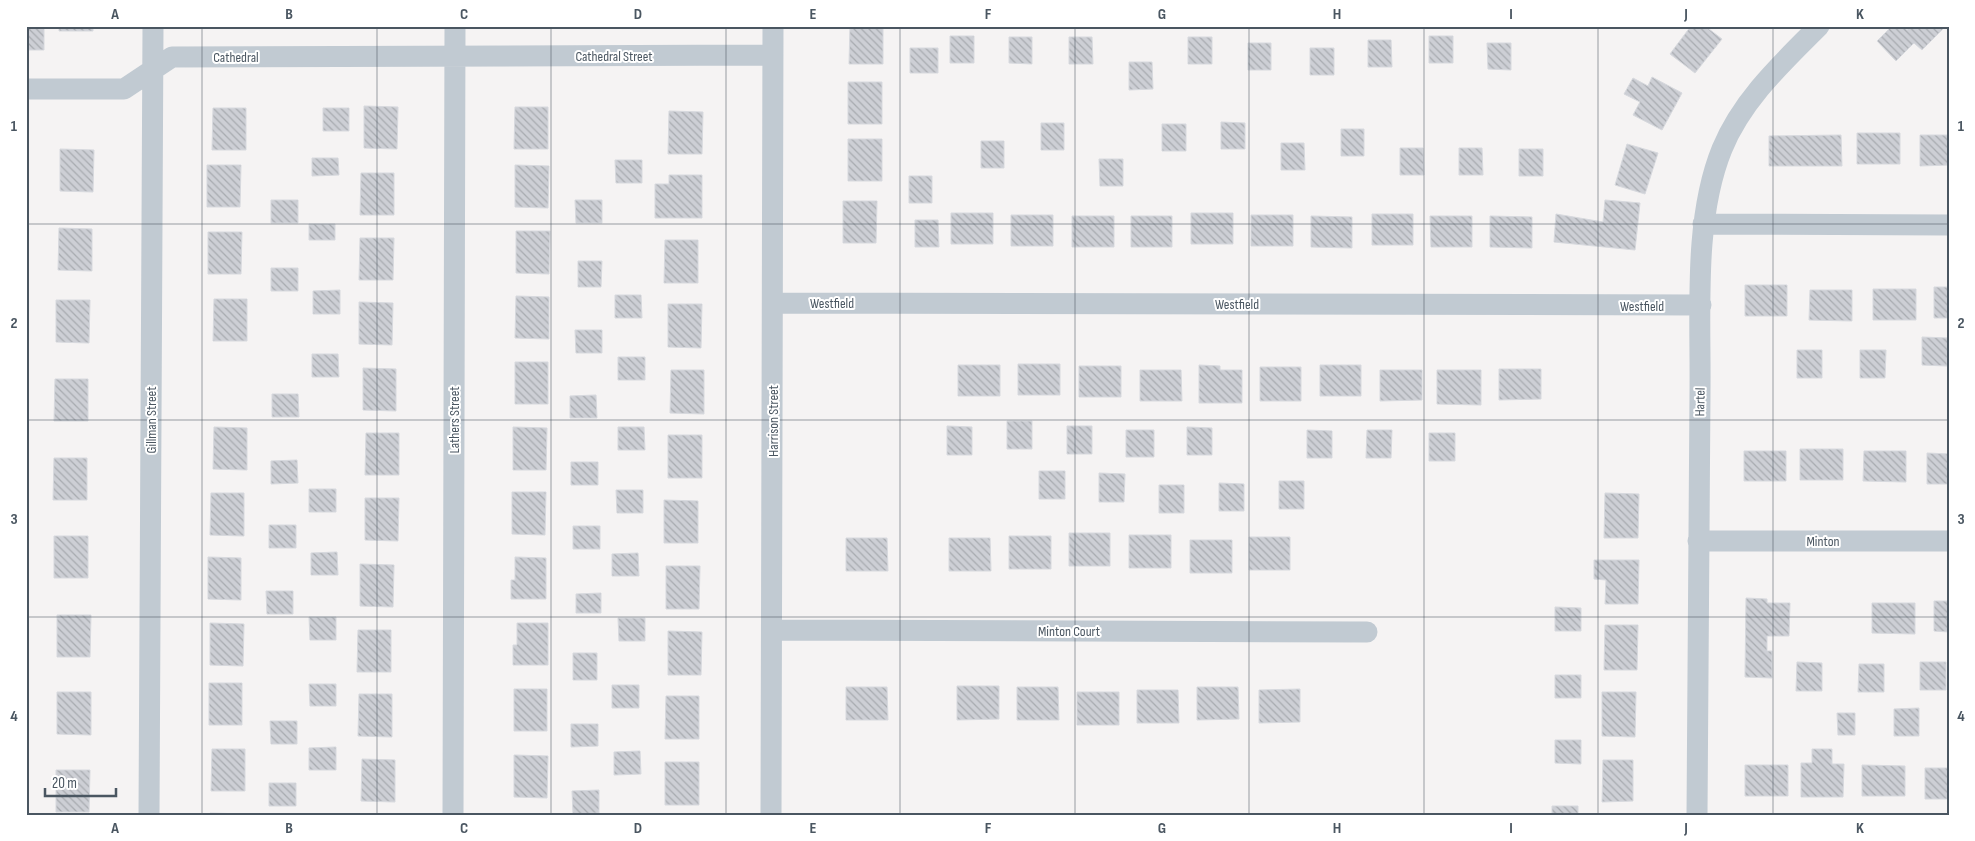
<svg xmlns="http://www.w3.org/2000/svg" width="1975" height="841" font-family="'Sofia Sans Condensed',sans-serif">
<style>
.building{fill:url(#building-back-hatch);stroke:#d7d9de}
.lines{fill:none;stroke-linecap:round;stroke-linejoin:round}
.street{stroke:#c1cad2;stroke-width:21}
.grid{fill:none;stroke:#4a5661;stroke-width:1;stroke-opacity:0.55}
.labels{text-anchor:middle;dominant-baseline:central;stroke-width:4;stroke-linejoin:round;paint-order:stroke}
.street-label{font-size:14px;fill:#4a5661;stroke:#fff}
.neatline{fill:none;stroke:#4a5661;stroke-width:2}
.grid-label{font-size:16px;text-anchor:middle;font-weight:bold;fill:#4a5661}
</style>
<defs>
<pattern id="building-back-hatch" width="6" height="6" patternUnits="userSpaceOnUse" patternTransform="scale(1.25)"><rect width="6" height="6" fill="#cdcfd5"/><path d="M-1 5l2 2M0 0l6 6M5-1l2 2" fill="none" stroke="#a8abb0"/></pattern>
</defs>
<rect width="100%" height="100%" fill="#f5f3f3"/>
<!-- building -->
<path class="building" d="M 59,26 L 93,26 L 93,31 L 59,31 Z
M 850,26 L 883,26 L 883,64 L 849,64 Z
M 1691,26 L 1705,26 L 1722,39 L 1695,73 L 1670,54 Z
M 1892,26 L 1903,26 L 1907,30 L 1910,26 L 1946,26 L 1922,50 L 1914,43 L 1896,61 L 1877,41 Z
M 26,27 L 44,27 L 44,50 L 26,50 Z
M 950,36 L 974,36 L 974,63 L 950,63 Z
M 1429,36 L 1453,36 L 1453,63 L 1429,63 Z
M 1009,37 L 1032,37 L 1032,64 L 1009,63 Z
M 1069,37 L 1092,37 L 1093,64 L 1069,64 Z
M 1188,37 L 1212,37 L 1212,64 L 1188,64 Z
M 1368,40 L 1391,40 L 1392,67 L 1368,67 Z
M 1248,43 L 1271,43 L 1271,70 L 1248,70 Z
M 1487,43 L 1511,43 L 1511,70 L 1488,69 Z
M 910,48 L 938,48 L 938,73 L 910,73 Z
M 1310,48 L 1334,48 L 1334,75 L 1310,75 Z
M 1129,62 L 1152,62 L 1153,89 L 1129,90 Z
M 1652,77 L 1682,93 L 1662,130 L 1633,115 L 1640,102 L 1624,94 L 1633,78 L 1648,86 Z
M 848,82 L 882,82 L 882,124 L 848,124 Z
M 364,106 L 398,107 L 397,149 L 364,148 Z
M 515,107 L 548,107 L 548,149 L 514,149 Z
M 213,108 L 246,108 L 246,150 L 212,150 Z
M 323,108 L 349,108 L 349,131 L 323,131 Z
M 669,111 L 703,112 L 702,154 L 668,154 Z
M 1221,122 L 1245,123 L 1245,149 L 1221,149 Z
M 1041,123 L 1064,123 L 1064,150 L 1041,150 Z
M 1162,124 L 1186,124 L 1186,151 L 1162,151 Z
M 1341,129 L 1364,129 L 1364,156 L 1341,156 Z
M 1857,133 L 1900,133 L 1900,164 L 1857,164 Z
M 1841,135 L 1842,166 L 1769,166 L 1769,136 Z
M 1920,135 L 1949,135 L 1949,165 L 1920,166 Z
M 848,139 L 882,139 L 882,181 L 848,181 Z
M 981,141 L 1004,141 L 1004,168 L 981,168 Z
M 1281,143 L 1304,143 L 1305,170 L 1281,170 Z
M 1627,144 L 1658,153 L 1645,194 L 1615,185 Z
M 1400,148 L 1423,148 L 1424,175 L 1400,175 Z
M 1459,148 L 1482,148 L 1483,175 L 1459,175 Z
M 60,149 L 94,150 L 93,192 L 60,191 Z
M 1519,149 L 1543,149 L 1543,176 L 1519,176 Z
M 312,158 L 338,158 L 339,175 L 312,176 Z
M 1099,159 L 1123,159 L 1123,186 L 1100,186 Z
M 615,160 L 642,160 L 642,183 L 616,183 Z
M 207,165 L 241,165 L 240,207 L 207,207 Z
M 515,165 L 549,166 L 548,208 L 515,207 Z
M 361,173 L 394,173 L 394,215 L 360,215 Z
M 669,175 L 702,175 L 702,218 L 655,218 L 655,184 L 669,184 Z
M 909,176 L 932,176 L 932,203 L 909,203 Z
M 271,200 L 298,200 L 298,223 L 271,223 Z
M 575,200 L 602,200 L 602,223 L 576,223 Z
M 1605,200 L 1640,203 L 1635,250 L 1554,242 L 1556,214 L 1603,222 Z
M 843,201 L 877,201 L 876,243 L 843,243 Z
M 951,213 L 993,213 L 993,244 L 951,244 Z
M 1191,213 L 1233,213 L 1233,244 L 1191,244 Z
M 1372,214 L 1413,214 L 1413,245 L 1372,245 Z
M 1011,215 L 1053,215 L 1053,246 L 1011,246 Z
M 1251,215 L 1293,215 L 1293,246 L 1251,246 Z
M 1072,216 L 1114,216 L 1114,247 L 1072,247 Z
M 1131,216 L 1172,216 L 1172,247 L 1131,247 Z
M 1311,216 L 1352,217 L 1352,248 L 1311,247 Z
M 1430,216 L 1472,216 L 1472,247 L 1431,247 Z
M 1490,216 L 1532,217 L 1532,248 L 1490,247 Z
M 915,220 L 938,220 L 939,247 L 915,247 Z
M 309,224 L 335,224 L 335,240 L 309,240 Z
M 59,228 L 92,229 L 92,271 L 58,270 Z
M 516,231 L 550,231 L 549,274 L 516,273 Z
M 208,232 L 242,232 L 241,274 L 208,274 Z
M 360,238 L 394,238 L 393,280 L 359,280 Z
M 665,240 L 698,240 L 698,283 L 664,283 Z
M 578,261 L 602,261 L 601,287 L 578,287 Z
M 271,268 L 298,268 L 298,291 L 271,291 Z
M 1745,285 L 1787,285 L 1787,316 L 1745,316 Z
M 1934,287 L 1949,287 L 1949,318 L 1934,318 Z
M 1873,289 L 1916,289 L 1916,320 L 1873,320 Z
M 340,290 L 340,314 L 313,314 L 313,291 Z
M 1810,290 L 1852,290 L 1852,321 L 1809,320 Z
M 615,295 L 641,295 L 642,318 L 615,318 Z
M 516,296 L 549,297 L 549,339 L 515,338 Z
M 214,299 L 247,299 L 247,341 L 213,341 Z
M 56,300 L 90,300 L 89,343 L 56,342 Z
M 359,302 L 393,303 L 392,345 L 359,344 Z
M 668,304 L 702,304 L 701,348 L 668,347 Z
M 575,330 L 602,330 L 602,353 L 576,353 Z
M 1922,337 L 1948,338 L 1947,366 L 1922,365 Z
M 1797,350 L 1822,350 L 1822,378 L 1797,378 Z
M 1860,350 L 1886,350 L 1885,378 L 1860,378 Z
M 312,354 L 338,354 L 339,377 L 312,377 Z
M 618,357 L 645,357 L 645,380 L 618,380 Z
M 515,362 L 548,362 L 548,404 L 515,404 Z
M 1018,364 L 1060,364 L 1060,395 L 1018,395 Z
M 958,365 L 1000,365 L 1000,396 L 958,396 Z
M 1199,365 L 1220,366 L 1220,370 L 1242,370 L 1242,403 L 1199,403 Z
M 1320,365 L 1361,365 L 1361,396 L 1320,396 Z
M 1079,366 L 1121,366 L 1121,397 L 1079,397 Z
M 1260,367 L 1301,367 L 1301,401 L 1260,401 Z
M 363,368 L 396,369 L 396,411 L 363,410 Z
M 1499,369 L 1541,369 L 1541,399 L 1499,400 Z
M 671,370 L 704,370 L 704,414 L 670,413 Z
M 1140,370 L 1181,370 L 1182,401 L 1140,401 Z
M 1380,370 L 1422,370 L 1422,400 L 1380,401 Z
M 1437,370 L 1481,370 L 1481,405 L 1437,404 Z
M 55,379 L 88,379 L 88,421 L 54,421 Z
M 272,394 L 298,394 L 299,417 L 272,417 Z
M 596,395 L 597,418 L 570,418 L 570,396 Z
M 1007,421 L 1032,421 L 1032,449 L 1007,449 Z
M 947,426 L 972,427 L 972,455 L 947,455 Z
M 1067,426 L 1092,426 L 1092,454 L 1067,454 Z
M 214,427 L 247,428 L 247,470 L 213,469 Z
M 513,427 L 547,428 L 546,470 L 513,470 Z
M 618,427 L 644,427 L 645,450 L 618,450 Z
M 1187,427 L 1212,428 L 1212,455 L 1187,455 Z
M 1126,430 L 1154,430 L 1154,457 L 1126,457 Z
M 1307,430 L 1332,431 L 1332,458 L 1307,458 Z
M 1367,430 L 1392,430 L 1391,458 L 1366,458 Z
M 366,433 L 399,433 L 399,475 L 365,475 Z
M 1429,433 L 1455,433 L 1455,461 L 1429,461 Z
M 668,435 L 702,435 L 702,478 L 668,478 Z
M 1800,449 L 1843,449 L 1843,480 L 1800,480 Z
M 1744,451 L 1786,451 L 1786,481 L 1744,481 Z
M 1864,451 L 1906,451 L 1906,482 L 1863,481 Z
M 1927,453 L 1949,454 L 1949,484 L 1927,484 Z
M 54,458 L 87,458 L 87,500 L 53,500 Z
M 297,460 L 298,483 L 271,484 L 271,461 Z
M 571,462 L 598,462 L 598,485 L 571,485 Z
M 1039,471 L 1065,471 L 1065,499 L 1039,499 Z
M 1099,473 L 1125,474 L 1124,502 L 1099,502 Z
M 1279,481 L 1304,481 L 1304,509 L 1279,509 Z
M 1219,483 L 1244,484 L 1244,511 L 1219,511 Z
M 1159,485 L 1184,485 L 1184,513 L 1159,513 Z
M 309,489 L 336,489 L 336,512 L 309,512 Z
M 616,490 L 643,490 L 643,513 L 617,513 Z
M 512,492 L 546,492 L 545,535 L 512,534 Z
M 211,493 L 244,493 L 244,536 L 210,535 Z
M 1605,493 L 1639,494 L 1638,538 L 1604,538 Z
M 365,498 L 399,498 L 398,541 L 365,540 Z
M 664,500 L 698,501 L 698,543 L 664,543 Z
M 269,525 L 296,525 L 296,548 L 269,548 Z
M 573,526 L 600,526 L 600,549 L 573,549 Z
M 1069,533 L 1110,533 L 1110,566 L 1069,566 Z
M 1129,535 L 1171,535 L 1171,568 L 1129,568 Z
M 54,536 L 88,536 L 88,578 L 54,578 Z
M 1009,536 L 1051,536 L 1051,569 L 1009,569 Z
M 1249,537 L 1290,537 L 1290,570 L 1249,570 Z
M 846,538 L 887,538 L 888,571 L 846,571 Z
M 949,538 L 990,538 L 991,571 L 949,571 Z
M 1190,540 L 1232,540 L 1232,573 L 1190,573 Z
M 337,552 L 338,575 L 311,575 L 311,553 Z
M 638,553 L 639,576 L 612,576 L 612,554 Z
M 208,557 L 241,558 L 241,600 L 208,599 Z
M 515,557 L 546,558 L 546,599 L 511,599 L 511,580 L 515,580 Z
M 1594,560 L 1639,560 L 1638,604 L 1605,604 L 1606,580 L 1594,579 Z
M 360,564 L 394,565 L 393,607 L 360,606 Z
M 666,566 L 700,566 L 699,609 L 666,609 Z
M 266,591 L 293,591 L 293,614 L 267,614 Z
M 601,593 L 601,613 L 576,613 L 576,594 Z
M 1746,598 L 1767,599 L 1767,603 L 1790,603 L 1789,636 L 1767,636 L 1767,651 L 1772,651 L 1772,678 L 1745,677 Z
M 1934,601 L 1949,601 L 1949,632 L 1934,631 Z
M 1872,603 L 1915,603 L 1915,634 L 1872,633 Z
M 1555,607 L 1581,608 L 1581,631 L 1555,631 Z
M 57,615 L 91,615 L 90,657 L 57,657 Z
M 309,617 L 336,617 L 336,640 L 310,640 Z
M 618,618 L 645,618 L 645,641 L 619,641 Z
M 210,623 L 244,624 L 243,666 L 210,665 Z
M 517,623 L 548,623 L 548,665 L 513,665 L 513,645 L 517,645 Z
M 1605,625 L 1638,625 L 1637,670 L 1604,670 Z
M 358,630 L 391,630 L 391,672 L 357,672 Z
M 668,631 L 702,632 L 701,675 L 668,675 Z
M 573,653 L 597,653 L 597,680 L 573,680 Z
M 1797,662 L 1822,663 L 1822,691 L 1796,691 Z
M 1920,662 L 1946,662 L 1946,690 L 1920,690 Z
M 1859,664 L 1884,664 L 1884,692 L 1858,692 Z
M 1555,675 L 1581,675 L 1581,698 L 1555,698 Z
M 209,683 L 242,683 L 242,725 L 209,725 Z
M 309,684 L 336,684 L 336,706 L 310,706 Z
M 612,685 L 639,685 L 639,708 L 612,708 Z
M 957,686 L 999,686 L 999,719 L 957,720 Z
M 846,687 L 887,687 L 888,720 L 846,720 Z
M 1017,687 L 1058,687 L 1059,720 L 1017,720 Z
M 1197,687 L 1238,687 L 1239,719 L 1197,720 Z
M 514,689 L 547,689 L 547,731 L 514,731 Z
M 1300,689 L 1300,722 L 1259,723 L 1259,690 Z
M 1137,690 L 1178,690 L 1179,723 L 1137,723 Z
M 57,692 L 91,692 L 91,735 L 57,734 Z
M 1077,692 L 1119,692 L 1119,725 L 1077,725 Z
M 1602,692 L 1636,692 L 1635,737 L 1602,736 Z
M 359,694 L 392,694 L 392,737 L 358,736 Z
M 666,696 L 699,696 L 699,739 L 665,739 Z
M 1919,708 L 1919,736 L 1894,736 L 1894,709 Z
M 1837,713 L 1855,713 L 1855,735 L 1838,735 Z
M 270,721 L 297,721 L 297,744 L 271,744 Z
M 571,724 L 598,724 L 598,746 L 571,747 Z
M 1555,740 L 1581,740 L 1581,764 L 1555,763 Z
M 336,747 L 336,770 L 309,770 L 309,748 Z
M 212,749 L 245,749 L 245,791 L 211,791 Z
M 1812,749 L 1832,749 L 1832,764 L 1844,764 L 1843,797 L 1801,797 L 1801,763 L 1812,763 Z
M 640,751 L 641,774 L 614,775 L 614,752 Z
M 514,755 L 548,756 L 547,798 L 514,797 Z
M 362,759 L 395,760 L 395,802 L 361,801 Z
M 1603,760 L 1633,760 L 1633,801 L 1602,802 Z
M 665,762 L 699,762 L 699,805 L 665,805 Z
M 1745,765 L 1788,765 L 1788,796 L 1745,796 Z
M 1862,765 L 1905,766 L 1905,796 L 1862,796 Z
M 1925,768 L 1949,768 L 1949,799 L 1925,799 Z
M 56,770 L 90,770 L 89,812 L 56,812 Z
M 269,783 L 296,783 L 296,806 L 269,806 Z
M 599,790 L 599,813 L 573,814 L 572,791 Z
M 1552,806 L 1578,806 L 1578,815 L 1552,815 Z
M 210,813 L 244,814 L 244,815 L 210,815 Z"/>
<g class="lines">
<!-- street -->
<path class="street" d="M 26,89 L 124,89 L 172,57 L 773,55
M 1703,224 L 1949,225
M 773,303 L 1701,305
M 1698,541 L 1949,541
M 772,630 L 1367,632
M 149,815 L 153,26
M 453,815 L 455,26
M 771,815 L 773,26
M 1697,815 C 1697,674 1698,533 1700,392 C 1701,315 1693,220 1722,149 C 1742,100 1782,63 1819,26"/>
</g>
<!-- grid -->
<path class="grid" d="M 202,26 L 202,815M 377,26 L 377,815M 551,26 L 551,815M 726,26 L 726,815M 900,26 L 900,815M 1075,26 L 1075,815M 1249,26 L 1249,815M 1424,26 L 1424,815M 1598,26 L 1598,815M 1773,26 L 1773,815M 26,224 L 1949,224M 26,420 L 1949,420M 26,617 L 1949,617"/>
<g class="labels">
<!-- street labels -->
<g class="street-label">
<text x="614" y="56">Cathedral Street</text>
<text x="236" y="57">Cathedral</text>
<text x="832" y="303">Westfield</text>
<text x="1237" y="304">Westfield</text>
<text x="1642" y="306">Westfield</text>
<text transform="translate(1700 402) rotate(-89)">Hartel</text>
<text transform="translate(151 420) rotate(-90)">Gillman Street</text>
<text transform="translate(454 420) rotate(-90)">Lathers Street</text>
<text transform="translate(773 421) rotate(-90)">Harrison Street</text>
<text x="1823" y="541">Minton</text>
<text x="1069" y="631">Minton Court</text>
</g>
</g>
<!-- border -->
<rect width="1975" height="841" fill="none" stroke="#ffffff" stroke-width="55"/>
<!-- scale -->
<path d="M45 788v8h71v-8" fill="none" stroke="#4a5661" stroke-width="2.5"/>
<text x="52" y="788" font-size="15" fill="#4a5661" stroke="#ffffff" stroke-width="4" paint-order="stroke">20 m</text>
<rect x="28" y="28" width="1920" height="786" class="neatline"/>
<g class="grid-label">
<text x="115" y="19">A</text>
<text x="289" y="19">B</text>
<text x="464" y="19">C</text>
<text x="638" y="19">D</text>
<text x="813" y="19">E</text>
<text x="988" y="19">F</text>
<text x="1162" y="19">G</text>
<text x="1337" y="19">H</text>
<text x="1511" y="19">I</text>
<text x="1686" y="19">J</text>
<text x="1860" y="19">K</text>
<text x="14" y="131">1</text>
<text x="1961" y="131">1</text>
<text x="14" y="328">2</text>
<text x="1961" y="328">2</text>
<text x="14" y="524">3</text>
<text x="1961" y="524">3</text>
<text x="14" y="721">4</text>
<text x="1961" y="721">4</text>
<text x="115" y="833">A</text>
<text x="289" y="833">B</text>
<text x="464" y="833">C</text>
<text x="638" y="833">D</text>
<text x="813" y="833">E</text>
<text x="988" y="833">F</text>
<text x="1162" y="833">G</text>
<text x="1337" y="833">H</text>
<text x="1511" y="833">I</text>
<text x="1686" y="833">J</text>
<text x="1860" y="833">K</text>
</g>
</svg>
